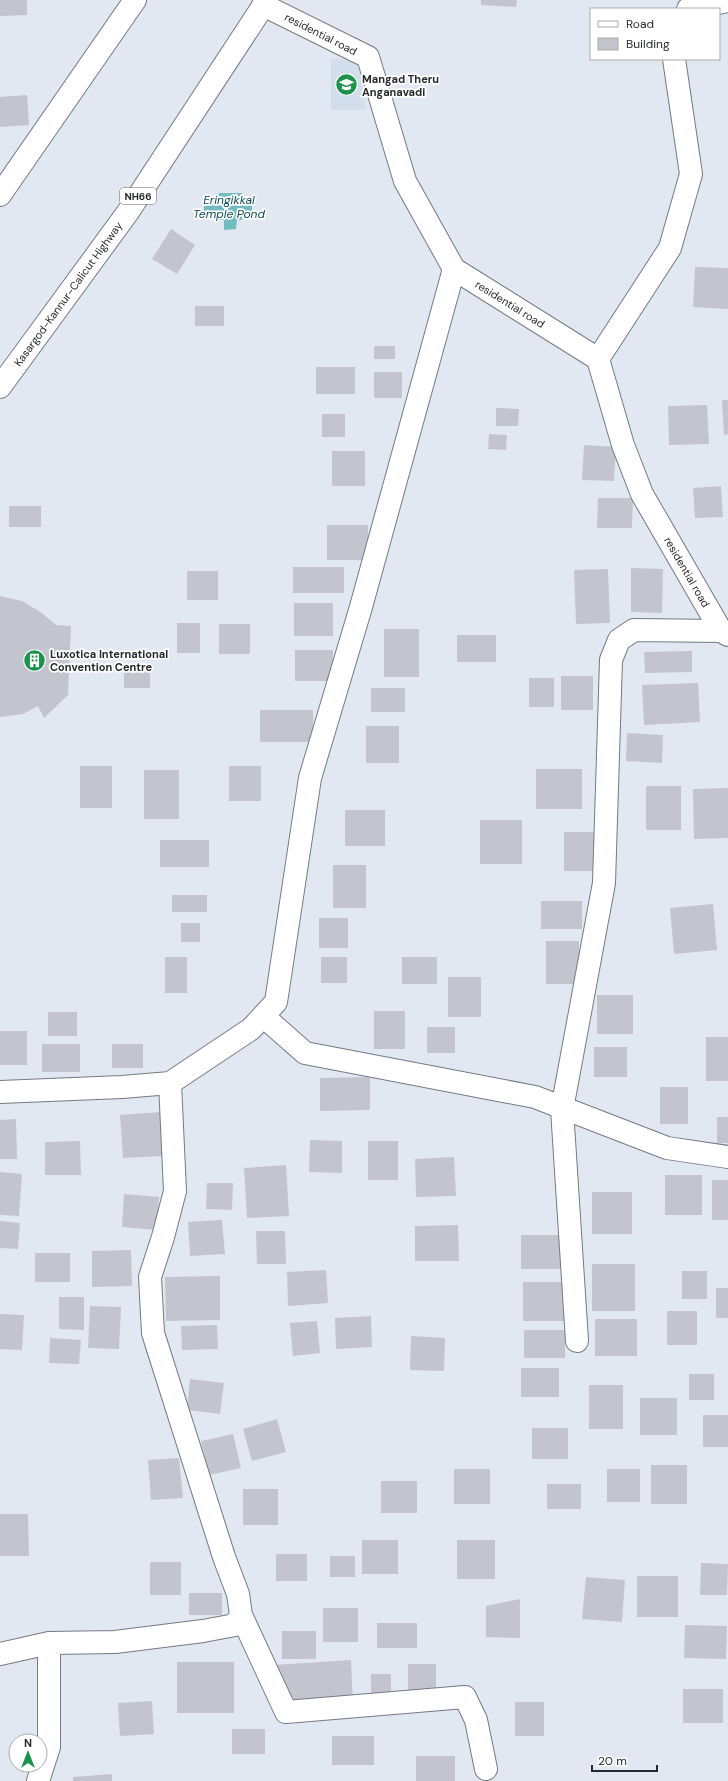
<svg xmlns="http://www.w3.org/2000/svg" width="728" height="1781" font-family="'DM Sans',sans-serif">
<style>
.built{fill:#d3deed}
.water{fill:#72bbc0}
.building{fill:#c4c4ce}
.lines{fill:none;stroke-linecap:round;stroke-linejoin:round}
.minor-casing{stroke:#747a82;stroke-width:24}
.highway-casing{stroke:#747a82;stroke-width:24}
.minor{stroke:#fff;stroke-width:22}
.highway{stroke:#fff;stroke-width:22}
.labels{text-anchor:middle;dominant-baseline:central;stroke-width:3.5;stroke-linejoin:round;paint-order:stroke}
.shield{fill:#fff;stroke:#68696b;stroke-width:1}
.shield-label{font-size:10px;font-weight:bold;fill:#27292c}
.street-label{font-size:11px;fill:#27292c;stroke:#fff}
.poi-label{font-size:11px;font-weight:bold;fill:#27292c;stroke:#fff;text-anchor:start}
.water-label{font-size:12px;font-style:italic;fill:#0d4f54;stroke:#fff}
</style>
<rect width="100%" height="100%" fill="#e2e8f1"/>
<!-- built -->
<path class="built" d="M 331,59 L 357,59 L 367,110 L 331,110 Z"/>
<!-- water -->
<path class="water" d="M 219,193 L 242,193 L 243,202 L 252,202 L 252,212 L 242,213 L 242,220 L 237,220 L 236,229 L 224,230 L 224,220 L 219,220 L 217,212 L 204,213 L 204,201 L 217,199 Z"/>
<!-- building -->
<path class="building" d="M 0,0 L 27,0 L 27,15 L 0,16 Z
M 481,0 L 517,0 L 516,7 L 481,5 Z
M 27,95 L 29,125 L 0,127 L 0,97 Z
M 171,229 L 195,245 L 177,274 L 152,259 Z
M 695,267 L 728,268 L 728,309 L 693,307 Z
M 195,306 L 224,306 L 224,326 L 195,326 Z
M 374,346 L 395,346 L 395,359 L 374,359 Z
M 316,367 L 355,367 L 355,394 L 316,394 Z
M 374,372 L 402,372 L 402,398 L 374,398 Z
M 722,400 L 728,400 L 728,434 L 724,435 Z
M 707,405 L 709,444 L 669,445 L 668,406 Z
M 496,408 L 519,409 L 518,426 L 496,426 Z
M 322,414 L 345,414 L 345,437 L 322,437 Z
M 489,434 L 507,435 L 506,450 L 488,449 Z
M 584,445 L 616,447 L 614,481 L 582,480 Z
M 332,451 L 365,451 L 365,486 L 332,486 Z
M 721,486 L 723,517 L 695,518 L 693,488 Z
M 598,498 L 633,498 L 632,528 L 597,528 Z
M 9,506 L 41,506 L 41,527 L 9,527 Z
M 327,525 L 368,525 L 368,560 L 327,560 Z
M 293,567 L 344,567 L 344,593 L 293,593 Z
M 631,568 L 663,569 L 662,613 L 631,612 Z
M 608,569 L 610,623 L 576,624 L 574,570 Z
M 187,571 L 218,571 L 218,600 L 187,600 Z
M 0,596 L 22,601 L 42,613 L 56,625 L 71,626 L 68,695 L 44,718 L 38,706 L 23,714 L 0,717 Z
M 294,603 L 333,603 L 333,636 L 294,636 Z
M 177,623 L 200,623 L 200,653 L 177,653 Z
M 219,624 L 250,624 L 250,654 L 219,654 Z
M 384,629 L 419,629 L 419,677 L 384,677 Z
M 457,635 L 496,635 L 496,662 L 457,662 Z
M 295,650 L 333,650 L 333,681 L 295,681 Z
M 692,651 L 692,672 L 645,673 L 644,652 Z
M 124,664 L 150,664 L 150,688 L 124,688 Z
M 561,676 L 593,676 L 593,710 L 561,710 Z
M 529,678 L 554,678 L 554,707 L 529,707 Z
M 698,683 L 700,722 L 644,725 L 642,685 Z
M 371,688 L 405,688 L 405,712 L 371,712 Z
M 260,710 L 313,710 L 313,742 L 260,742 Z
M 366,726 L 399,726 L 399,763 L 366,763 Z
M 627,733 L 663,735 L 662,763 L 626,761 Z
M 80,766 L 112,766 L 112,808 L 80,808 Z
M 229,766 L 261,766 L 261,801 L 229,801 Z
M 536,769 L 582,769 L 582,809 L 536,809 Z
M 144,770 L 179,770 L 179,819 L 144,819 Z
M 646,786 L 681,786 L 681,830 L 646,830 Z
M 728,788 L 728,838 L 694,839 L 693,789 Z
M 345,810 L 385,810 L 385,846 L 345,846 Z
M 480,820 L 522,820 L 522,864 L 480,864 Z
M 564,832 L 594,832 L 594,871 L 564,871 Z
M 160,840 L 209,840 L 209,867 L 160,867 Z
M 333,865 L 366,865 L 366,908 L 333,908 Z
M 172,895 L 207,895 L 207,912 L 172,912 Z
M 541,901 L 582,901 L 582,929 L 541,929 Z
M 713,904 L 717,950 L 674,954 L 670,908 Z
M 319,918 L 348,918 L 348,948 L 319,948 Z
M 181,923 L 200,923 L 200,942 L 181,942 Z
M 546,941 L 579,941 L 579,984 L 546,984 Z
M 165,957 L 187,957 L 187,993 L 165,993 Z
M 321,957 L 347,957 L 347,983 L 321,983 Z
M 402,957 L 437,957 L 437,984 L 402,984 Z
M 448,977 L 481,977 L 481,1017 L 448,1017 Z
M 597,995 L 633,995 L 633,1034 L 597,1034 Z
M 374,1011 L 405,1011 L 405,1049 L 374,1049 Z
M 48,1012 L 77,1012 L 77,1036 L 48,1036 Z
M 427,1027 L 455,1027 L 455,1053 L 427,1053 Z
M 0,1031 L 27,1031 L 27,1065 L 0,1065 Z
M 706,1037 L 728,1037 L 728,1081 L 706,1081 Z
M 42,1044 L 80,1044 L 80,1072 L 42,1072 Z
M 112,1044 L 143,1044 L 143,1068 L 112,1068 Z
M 594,1047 L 627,1047 L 627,1077 L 594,1077 Z
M 370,1077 L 370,1110 L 320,1111 L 320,1078 Z
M 660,1087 L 688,1087 L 688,1124 L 660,1124 Z
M 161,1112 L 163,1156 L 123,1158 L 120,1115 Z
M 717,1117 L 728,1117 L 728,1143 L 717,1143 Z
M 16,1119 L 17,1159 L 0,1159 L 0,1120 Z
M 310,1140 L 342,1141 L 342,1173 L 309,1172 Z
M 80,1141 L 81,1175 L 45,1175 L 45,1142 Z
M 368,1141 L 398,1141 L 398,1180 L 368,1180 Z
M 454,1157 L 456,1196 L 416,1197 L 415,1159 Z
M 286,1165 L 289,1216 L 247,1218 L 244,1168 Z
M 0,1172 L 22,1174 L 19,1216 L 0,1215 Z
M 665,1175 L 702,1175 L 702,1215 L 665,1215 Z
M 712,1180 L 728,1180 L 728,1220 L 712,1220 Z
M 207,1183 L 233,1183 L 232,1210 L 206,1209 Z
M 592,1192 L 632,1192 L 632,1234 L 592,1234 Z
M 124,1194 L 159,1197 L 157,1230 L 122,1227 Z
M 222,1220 L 225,1254 L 190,1256 L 188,1222 Z
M 0,1221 L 20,1223 L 18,1249 L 0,1248 Z
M 458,1225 L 459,1261 L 415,1261 L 415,1226 Z
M 256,1231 L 285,1231 L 286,1264 L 257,1264 Z
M 521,1235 L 563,1235 L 563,1269 L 521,1269 Z
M 131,1250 L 132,1286 L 92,1287 L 92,1251 Z
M 35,1253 L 70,1253 L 70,1282 L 35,1282 Z
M 592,1264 L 635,1264 L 635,1311 L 592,1311 Z
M 326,1270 L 328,1303 L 288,1306 L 287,1272 Z
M 682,1271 L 707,1271 L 707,1299 L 682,1299 Z
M 220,1276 L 220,1320 L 166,1321 L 165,1277 Z
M 523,1282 L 564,1282 L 564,1321 L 523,1321 Z
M 716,1288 L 728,1288 L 728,1318 L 716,1318 Z
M 59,1297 L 84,1297 L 84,1330 L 59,1329 Z
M 90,1306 L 121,1307 L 119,1349 L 88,1348 Z
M 667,1311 L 697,1311 L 697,1345 L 667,1345 Z
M 0,1314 L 24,1315 L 22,1350 L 0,1349 Z
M 371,1316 L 372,1347 L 336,1349 L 335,1318 Z
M 595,1319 L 637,1319 L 637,1356 L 595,1356 Z
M 317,1321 L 320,1353 L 293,1356 L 290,1323 Z
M 217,1325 L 218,1349 L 182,1350 L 181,1326 Z
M 524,1330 L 565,1330 L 565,1358 L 524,1358 Z
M 411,1336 L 445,1338 L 444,1371 L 410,1370 Z
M 50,1338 L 81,1340 L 79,1364 L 49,1363 Z
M 521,1368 L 559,1368 L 559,1397 L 521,1397 Z
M 689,1374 L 714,1374 L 714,1400 L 689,1400 Z
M 190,1379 L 224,1383 L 220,1414 L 187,1410 Z
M 589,1385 L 623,1385 L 623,1429 L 589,1429 Z
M 640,1398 L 677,1398 L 677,1435 L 640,1435 Z
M 703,1415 L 728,1415 L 728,1447 L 703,1447 Z
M 277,1419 L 286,1452 L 252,1461 L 243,1429 Z
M 532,1428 L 568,1428 L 568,1459 L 532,1459 Z
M 233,1434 L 241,1468 L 209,1475 L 201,1441 Z
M 179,1458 L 183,1498 L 151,1500 L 148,1460 Z
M 651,1465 L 687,1465 L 687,1504 L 651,1504 Z
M 454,1469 L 490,1469 L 490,1504 L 454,1504 Z
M 607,1469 L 640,1469 L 640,1502 L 607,1502 Z
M 381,1481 L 417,1481 L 417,1513 L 381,1513 Z
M 547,1484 L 581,1484 L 581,1509 L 547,1509 Z
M 243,1489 L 278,1489 L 278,1525 L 243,1525 Z
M 0,1514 L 28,1514 L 29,1556 L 0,1556 Z
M 362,1540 L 398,1540 L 398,1574 L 362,1574 Z
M 457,1540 L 495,1540 L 495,1579 L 457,1579 Z
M 276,1554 L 307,1554 L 307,1581 L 276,1581 Z
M 330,1556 L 355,1556 L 355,1577 L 330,1577 Z
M 150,1562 L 181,1562 L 181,1595 L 150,1595 Z
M 701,1563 L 728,1564 L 727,1595 L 700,1595 Z
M 637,1576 L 678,1576 L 678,1617 L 637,1617 Z
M 586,1577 L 625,1580 L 622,1622 L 582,1619 Z
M 189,1593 L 222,1593 L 222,1615 L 189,1615 Z
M 520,1599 L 520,1638 L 486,1637 L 486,1606 Z
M 323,1608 L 358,1608 L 358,1642 L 323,1642 Z
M 377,1623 L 417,1623 L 417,1648 L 377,1648 Z
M 685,1625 L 727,1626 L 726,1659 L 684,1658 Z
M 282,1631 L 316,1631 L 316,1659 L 282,1659 Z
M 351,1660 L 353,1704 L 289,1708 L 274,1665 Z
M 177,1662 L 234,1662 L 234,1713 L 177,1713 Z
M 408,1664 L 436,1664 L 436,1690 L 408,1690 Z
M 371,1674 L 391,1674 L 391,1697 L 371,1697 Z
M 683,1689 L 723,1689 L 723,1723 L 683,1723 Z
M 152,1701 L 154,1734 L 120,1736 L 118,1703 Z
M 515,1702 L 544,1702 L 544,1736 L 515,1736 Z
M 232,1729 L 265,1729 L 265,1754 L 232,1754 Z
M 332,1736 L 374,1736 L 374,1765 L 332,1765 Z
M 416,1756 L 455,1756 L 455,1781 L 416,1781 Z
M 112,1774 L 112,1781 L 73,1781 L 73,1777 Z"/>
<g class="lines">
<defs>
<path id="minor" d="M 263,5 L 368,57 L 405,181 L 454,269 L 598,359 L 623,445 L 642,494 L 721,631 L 728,635
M 688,9 L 728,1
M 598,359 L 670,248 L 691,174 L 674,59
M 263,1016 L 305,1053 L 535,1097 L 667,1148 L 728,1157
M 170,1083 L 251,1029 L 276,1002 L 310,778 L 361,607 L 454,269
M 0,1092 L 122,1087 L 170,1083 L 175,1191 L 163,1237 L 150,1277 L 153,1333 L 224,1557 L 238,1594 L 241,1615 L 235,1625 L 203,1631 L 115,1642 L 49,1643 L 0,1654
M 577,1341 L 562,1109 L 604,883 L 611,660 L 619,640 L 634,630 L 721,631
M 241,1615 L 286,1712 L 465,1697 L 476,1720 L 486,1769
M 38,1781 L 49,1747 L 49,1643"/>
<path id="highway" d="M 0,195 L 135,0
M 0,387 L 128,212 L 267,0"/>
</defs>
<!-- minor casing -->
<use href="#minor" class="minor-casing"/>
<!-- highway casing -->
<use href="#highway" class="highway-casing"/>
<!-- minor -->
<use href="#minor" class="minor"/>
<!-- highway -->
<use href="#highway" class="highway"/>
</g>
<!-- icons -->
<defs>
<symbol id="school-disc" viewBox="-11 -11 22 22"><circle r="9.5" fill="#1c924d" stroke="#fff"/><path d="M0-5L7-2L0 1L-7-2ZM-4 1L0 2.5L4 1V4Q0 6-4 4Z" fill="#fff"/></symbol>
<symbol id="building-disc" viewBox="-11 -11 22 22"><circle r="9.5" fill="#1c924d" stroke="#fff"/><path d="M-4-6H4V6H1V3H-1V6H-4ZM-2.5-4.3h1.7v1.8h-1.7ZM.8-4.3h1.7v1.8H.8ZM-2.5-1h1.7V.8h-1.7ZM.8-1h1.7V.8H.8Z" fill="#fff"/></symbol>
</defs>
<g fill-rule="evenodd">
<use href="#school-disc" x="334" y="72" width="25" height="25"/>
<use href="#building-disc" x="22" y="648" width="25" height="25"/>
</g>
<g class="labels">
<!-- shield labels -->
<rect class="shield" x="120" y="188" width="36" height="16" rx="3"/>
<g class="shield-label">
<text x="138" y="196">NH66</text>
</g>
<!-- street labels -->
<g class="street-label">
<text transform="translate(321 34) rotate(27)">residential road</text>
<text transform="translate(68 294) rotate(-54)">Kasargod-Kannur-Calicut Highway</text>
<text transform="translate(510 304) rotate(32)">residential road</text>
<text transform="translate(687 572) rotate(60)">residential road</text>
</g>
<!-- poi labels -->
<g class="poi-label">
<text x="362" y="79">Mangad Theru<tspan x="362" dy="13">Anganavadi</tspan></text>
<text x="50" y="654">Luxotica International<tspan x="50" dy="13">Convention Centre</tspan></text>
</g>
<!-- water labels -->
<g class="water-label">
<text x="229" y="200">Eringikkal<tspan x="229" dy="14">Temple Pond</tspan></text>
</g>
</g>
<!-- legend -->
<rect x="590" y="8" width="130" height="52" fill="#ffffff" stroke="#a9a9ab"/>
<rect x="598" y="21" width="20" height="6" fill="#ffffff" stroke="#a9a9ab"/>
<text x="626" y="28" font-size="12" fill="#27292c">Road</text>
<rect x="598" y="38" width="20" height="12" fill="#c4c4ce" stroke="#a9a9ab"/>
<text x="626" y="48" font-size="12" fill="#27292c">Building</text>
<!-- north arrow -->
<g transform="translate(28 1753)"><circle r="19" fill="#ffffff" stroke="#a9a9ab"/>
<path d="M0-3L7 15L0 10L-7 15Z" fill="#1c924d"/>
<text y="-6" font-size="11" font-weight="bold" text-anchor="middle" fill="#27292c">N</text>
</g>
<!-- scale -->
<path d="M592 1765v6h65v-6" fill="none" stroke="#27292c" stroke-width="2"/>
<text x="598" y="1765" font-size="12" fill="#27292c" stroke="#ffffff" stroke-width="3" paint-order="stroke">20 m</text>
</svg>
